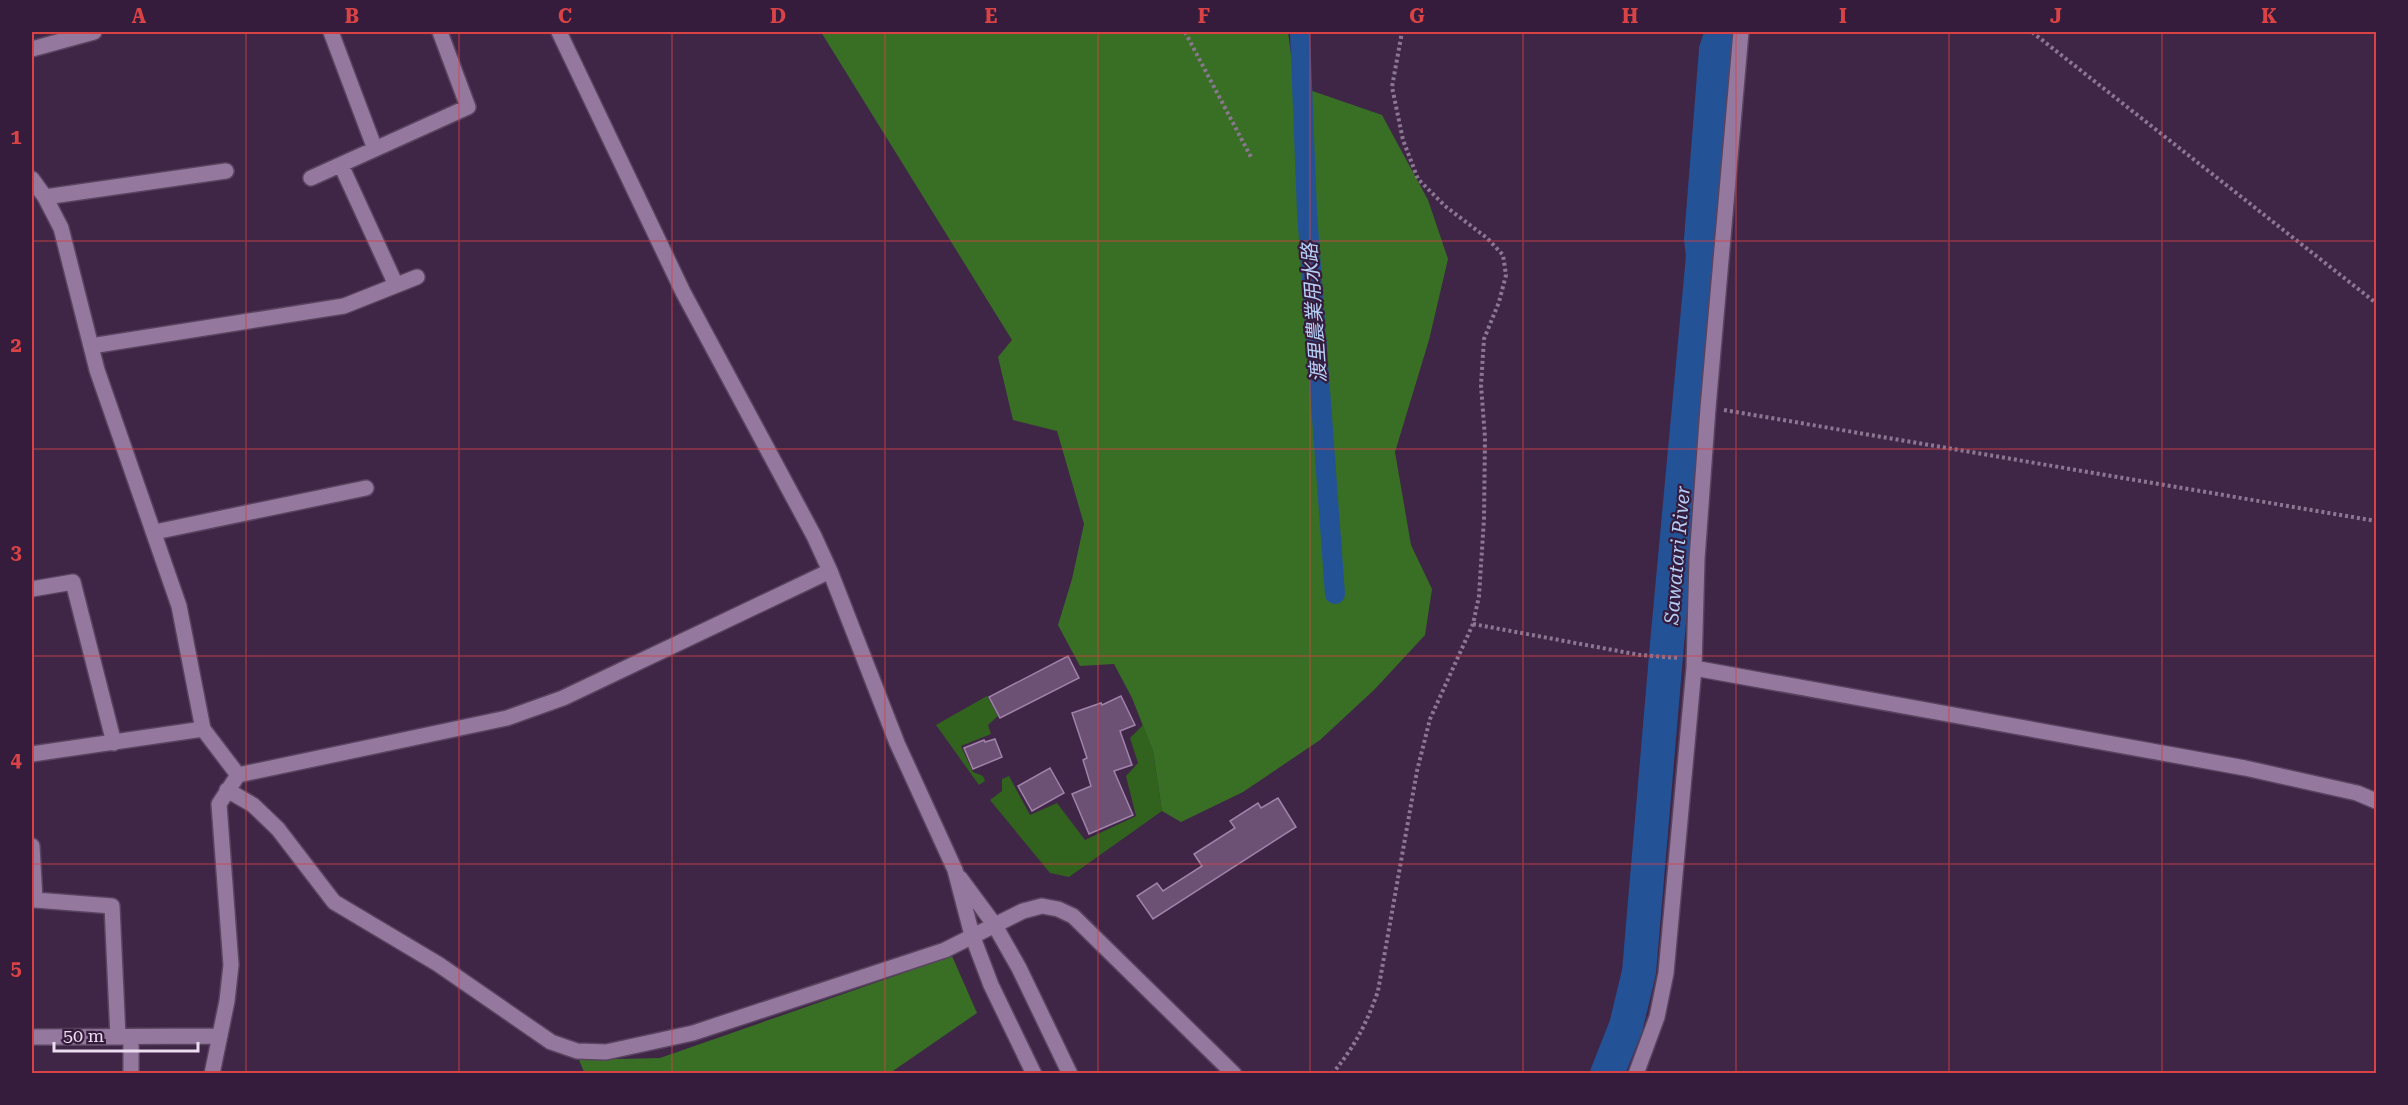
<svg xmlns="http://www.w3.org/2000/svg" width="2408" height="1105" font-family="'Roboto Serif','Noto Sans JP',serif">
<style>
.green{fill:#31621e}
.forest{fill:#386f24}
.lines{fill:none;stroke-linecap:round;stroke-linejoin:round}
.canal{stroke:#245296;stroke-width:20}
.river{stroke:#245296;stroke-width:34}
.building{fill:#6d5175;stroke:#a083a9;stroke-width:1.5}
.minor-casing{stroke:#594460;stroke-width:18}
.path{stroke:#8c7793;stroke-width:4;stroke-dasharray:3 3;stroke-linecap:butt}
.minor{stroke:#95789e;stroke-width:15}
.grid{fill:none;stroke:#d94346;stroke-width:1.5;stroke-opacity:0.55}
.labels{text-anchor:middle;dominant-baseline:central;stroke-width:4.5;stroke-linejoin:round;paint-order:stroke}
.water-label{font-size:20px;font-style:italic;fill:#b5cff6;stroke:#351c3c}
.neatline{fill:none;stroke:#d94346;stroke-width:2}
.grid-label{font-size:20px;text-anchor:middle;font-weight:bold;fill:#d94346}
</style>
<rect width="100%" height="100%" fill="#3f2647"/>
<!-- green -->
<path class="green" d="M 987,696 L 998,716 L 988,725 L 991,734 L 961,746 L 973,772 L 983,776 L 985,781 L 979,785 L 936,725 Z
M 1143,725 L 1153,751 L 1162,811 L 1069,877 L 1050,873 L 990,800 L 1002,791 L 1002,779 L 1009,776 L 1030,815 L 1057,803 L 1085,840 L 1136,816 L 1126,776 L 1138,763 L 1130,738 Z"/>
<!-- forest -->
<path class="forest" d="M 821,32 L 1288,32 L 1295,85 L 1382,115 L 1428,200 L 1448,259 L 1429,340 L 1395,452 L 1411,545 L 1432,589 L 1425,635 L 1375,689 L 1320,740 L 1243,792 L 1181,822 L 1162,811 L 1153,751 L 1132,698 L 1114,664 L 1080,666 L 1058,625 L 1072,579 L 1084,524 L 1057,431 L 1013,420 L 998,357 L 1012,340 Z
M 952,956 L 977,1013 L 890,1073 L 585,1074 L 579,1060 L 660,1058 Z"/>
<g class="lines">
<!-- canal -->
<path class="canal" d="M 1300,32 L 1307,212 L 1335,594"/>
<!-- river -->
<path class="river" d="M 1607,1074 L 1626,1026 L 1639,972 L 1667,644 L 1703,256 L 1701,239 L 1716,50 L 1722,32"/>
</g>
<!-- building -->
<path class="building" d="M 1068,656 L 1079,678 L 1000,718 L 989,697 Z
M 1121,696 L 1135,725 L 1120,731 L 1132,765 L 1114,771 L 1133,815 L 1089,834 L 1072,794 L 1091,786 L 1083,760 L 1087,758 L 1072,713 L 1101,703 L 1102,705 Z
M 995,739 L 1002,757 L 973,769 L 964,748 L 984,740 L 985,742 Z
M 1050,768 L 1064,793 L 1032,811 L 1018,786 Z
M 1278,798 L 1296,827 L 1153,919 L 1137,896 L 1157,883 L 1163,891 L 1202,866 L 1194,854 L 1235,828 L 1230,821 L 1258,803 L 1261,808 Z"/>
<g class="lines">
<defs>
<path id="minor" d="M 331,32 L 375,149
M 559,32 L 683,292 L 814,536 L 830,571 L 897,743 L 955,870 L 972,935 L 991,985 L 1034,1074
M 32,49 L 94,32
M 341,165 L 396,285
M 311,178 L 468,107 L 440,32
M 32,179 L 45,197 L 61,228 L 97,370 L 179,606 L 203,729 L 238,775
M 45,197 L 226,171
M 91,346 L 344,306 L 417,277
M 155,532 L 366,488
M 32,589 L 73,582 L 114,743
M 1694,668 L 2245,768 L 2357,793 L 2376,801
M 32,754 L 203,729
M 227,790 L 253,805 L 278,829 L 334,902 L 438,964 L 551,1042 L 577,1051 L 606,1052 L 693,1033 L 945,950 L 1023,911 L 1042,906 L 1058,909 L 1073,916 L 1234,1074
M 32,846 L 35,900 L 112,906 L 118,1037
M 960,878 L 994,924 L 1019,968 L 1070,1074
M 32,1037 L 220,1036
M 131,1074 L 131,1037
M 212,1074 L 227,1001 L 231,965 L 219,804 L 238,775 L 507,718 L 563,698 L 830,571
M 1636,1074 L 1657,1017 L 1666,973 L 1694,668 L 1697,559 L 1708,408 L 1741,32"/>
</defs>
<!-- minor casing -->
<use href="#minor" class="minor-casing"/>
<!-- path -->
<path class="path" d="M 1185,32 L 1252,159
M 2032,32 L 2376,303
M 1724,410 L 2376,521
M 1473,624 L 1640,655 L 1679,658
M 1332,1074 C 1354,1048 1367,1023 1378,991 L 1417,771 L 1430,719 L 1473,624 L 1479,596 L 1484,519 L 1485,438 L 1481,385 L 1484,339 L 1499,302 L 1506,275 L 1503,255 L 1487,238 L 1445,206 L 1418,179 L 1403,140 L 1392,87 L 1402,32"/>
<!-- minor -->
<use href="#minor" class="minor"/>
</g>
<!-- grid -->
<path class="grid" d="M 246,32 L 246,1074M 459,32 L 459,1074M 672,32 L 672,1074M 885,32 L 885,1074M 1098,32 L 1098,1074M 1310,32 L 1310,1074M 1523,32 L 1523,1074M 1736,32 L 1736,1074M 1949,32 L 1949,1074M 2162,32 L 2162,1074M 32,241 L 2376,241M 32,449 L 2376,449M 32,656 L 2376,656M 32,864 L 2376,864"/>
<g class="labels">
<!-- water labels -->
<g class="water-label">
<text transform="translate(1314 313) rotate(-94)">渡里農業用水路</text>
<text transform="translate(1677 555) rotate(-85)">Sawatari River</text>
</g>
</g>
<!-- border -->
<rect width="2408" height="1105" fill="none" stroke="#351c3c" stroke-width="66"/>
<!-- scale -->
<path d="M54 1042v9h144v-9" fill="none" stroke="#ecdcf0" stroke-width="3"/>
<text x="63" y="1042" font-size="18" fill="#ecdcf0" stroke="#351c3c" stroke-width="4.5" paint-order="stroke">50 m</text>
<rect x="33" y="33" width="2342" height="1039" class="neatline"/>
<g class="grid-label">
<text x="139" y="23">A</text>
<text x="352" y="23">B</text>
<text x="565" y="23">C</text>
<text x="778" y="23">D</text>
<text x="991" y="23">E</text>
<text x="1204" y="23">F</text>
<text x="1417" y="23">G</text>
<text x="1630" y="23">H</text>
<text x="1843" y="23">I</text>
<text x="2056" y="23">J</text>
<text x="2269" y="23">K</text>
<text x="16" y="144">1</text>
<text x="16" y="352">2</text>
<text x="16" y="559">3</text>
<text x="16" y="767">4</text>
<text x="16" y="975">5</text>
</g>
</svg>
